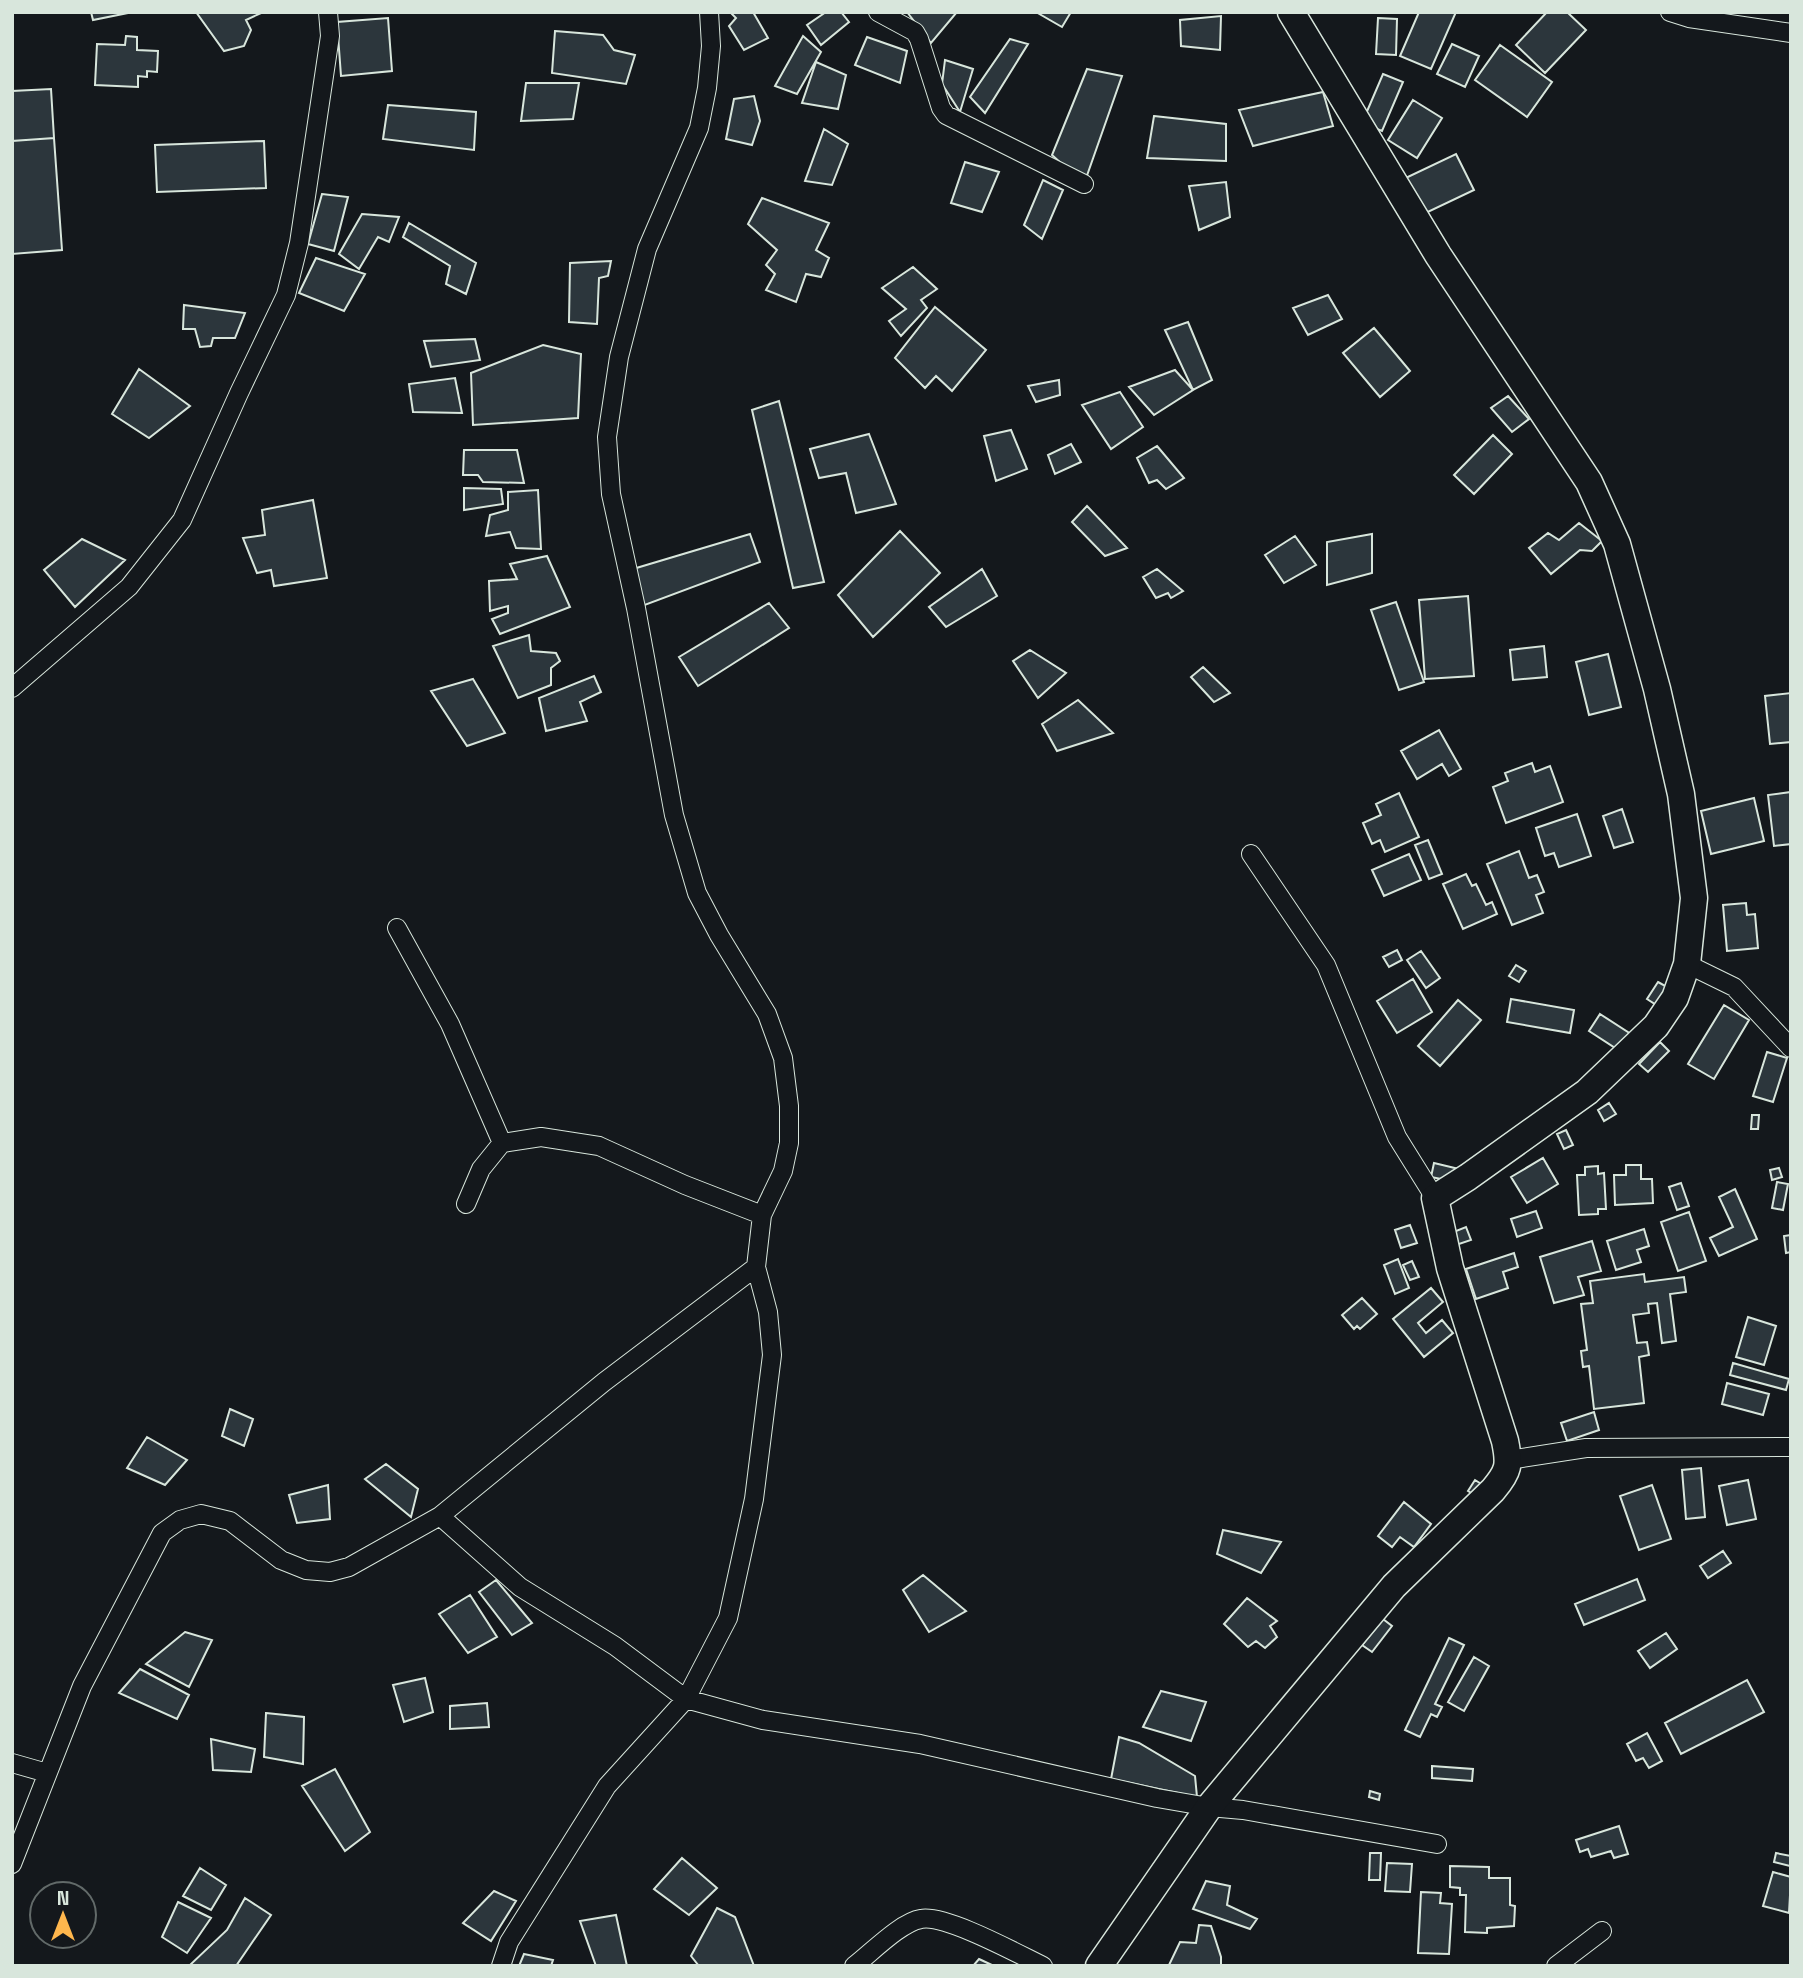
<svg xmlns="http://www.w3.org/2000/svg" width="1803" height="1978" font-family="'Space Grotesk',sans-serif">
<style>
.building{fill:#2c363c;stroke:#d8e6dc;stroke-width:2}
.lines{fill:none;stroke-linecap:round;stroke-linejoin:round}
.street-casing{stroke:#d8e6dc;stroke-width:20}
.secondary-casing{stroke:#d8e6dc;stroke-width:29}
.street{stroke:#14181c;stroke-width:18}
.secondary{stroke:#14181c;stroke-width:26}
</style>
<rect width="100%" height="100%" fill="#14181c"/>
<!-- building -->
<path class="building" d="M 91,12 L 133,12 L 93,20 Z
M 196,12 L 261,12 L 261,13 L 246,20 L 251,30 L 244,46 L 224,51 Z
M 730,12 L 753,12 L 768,38 L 744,50 L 729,26 L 736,18 Z
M 826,12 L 841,12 L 849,22 L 821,45 L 807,25 Z
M 907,12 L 957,12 L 931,43 Z
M 1036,12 L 1071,12 L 1062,27 Z
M 1419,12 L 1456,12 L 1431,69 L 1400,56 Z
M 1547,12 L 1567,12 L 1586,30 L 1545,73 L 1516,45 Z
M 1221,16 L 1220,50 L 1181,46 L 1180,20 Z
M 388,18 L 392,71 L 341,76 L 337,22 Z
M 1378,18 L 1397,19 L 1396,55 L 1376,54 Z
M 555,31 L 603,35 L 614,50 L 635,55 L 626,84 L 552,73 Z
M 126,36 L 137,37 L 137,50 L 158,51 L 157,72 L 147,71 L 147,77 L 138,76 L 138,87 L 95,85 L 97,44 L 125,45 Z
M 803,36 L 821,52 L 797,94 L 775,86 Z
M 867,37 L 907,51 L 900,83 L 855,65 Z
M 1010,39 L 1028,44 L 985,113 L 970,97 Z
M 1452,44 L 1479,56 L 1465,87 L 1437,74 Z
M 1500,45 L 1552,82 L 1527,117 L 1475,80 Z
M 945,60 L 973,69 L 960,112 L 942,84 Z
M 816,62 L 846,75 L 838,109 L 802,103 Z
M 1087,69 L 1122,76 L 1084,184 L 1052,155 Z
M 1383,74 L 1403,82 L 1382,131 L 1362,123 Z
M 526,83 L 579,83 L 573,119 L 521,121 Z
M 51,89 L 54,138 L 12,141 L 12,91 Z
M 1323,92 L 1333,126 L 1253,146 L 1239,110 Z
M 754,96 L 760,121 L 752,145 L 726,139 L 734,99 Z
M 1413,100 L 1442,118 L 1417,158 L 1388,140 Z
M 388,105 L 476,112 L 474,150 L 383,139 Z
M 1154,116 L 1226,124 L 1226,161 L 1147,158 Z
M 824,129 L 848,144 L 832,185 L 805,181 Z
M 54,138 L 62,250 L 12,254 L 12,141 Z
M 264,141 L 266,188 L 157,192 L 155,145 Z
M 1456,154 L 1474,190 L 1411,220 L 1393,184 Z
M 965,162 L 999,172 L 982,212 L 951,203 Z
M 1043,180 L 1063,190 L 1042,239 L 1024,225 Z
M 1226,182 L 1230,217 L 1199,230 L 1189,186 Z
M 322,194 L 348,197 L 334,251 L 308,244 Z
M 762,198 L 829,223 L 816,250 L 829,258 L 821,277 L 806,274 L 796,302 L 766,290 L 775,274 L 766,265 L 777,250 L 748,224 Z
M 362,214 L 399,217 L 389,242 L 378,237 L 359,269 L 339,254 Z
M 409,223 L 476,263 L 466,294 L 446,284 L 450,266 L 403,237 Z
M 316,258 L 365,274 L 344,311 L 299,293 Z
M 611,261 L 608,276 L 599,278 L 597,324 L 569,322 L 570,263 Z
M 913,267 L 937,289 L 921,300 L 927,308 L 901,336 L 889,321 L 906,309 L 882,288 Z
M 1328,295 L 1342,319 L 1308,335 L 1293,308 Z
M 184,305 L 245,313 L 235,338 L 213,338 L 211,346 L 200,347 L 195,329 L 183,329 Z
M 935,307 L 986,350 L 952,391 L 936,376 L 925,388 L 895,358 Z
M 1188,322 L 1212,380 L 1193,390 L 1165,330 Z
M 1374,328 L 1410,371 L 1380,397 L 1343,353 Z
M 475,339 L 480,360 L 431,367 L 424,341 Z
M 543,345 L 581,354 L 578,418 L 473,425 L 471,373 Z
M 139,369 L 190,406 L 149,438 L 112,414 Z
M 1175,370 L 1193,390 L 1154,415 L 1129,387 Z
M 455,378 L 462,413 L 413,412 L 409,384 Z
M 1059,380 L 1060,395 L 1036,402 L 1028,386 Z
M 1120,392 L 1143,427 L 1111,449 L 1082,405 Z
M 1508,396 L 1529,419 L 1512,432 L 1491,408 Z
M 779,401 L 824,582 L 793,588 L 752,410 Z
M 1011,430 L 1027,469 L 996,481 L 984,436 Z
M 869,434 L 896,504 L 856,513 L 846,473 L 819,478 L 810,449 Z
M 1493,435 L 1512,454 L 1474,494 L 1454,475 Z
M 1071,444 L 1081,462 L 1055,474 L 1048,455 Z
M 1157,446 L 1184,478 L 1166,489 L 1157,480 L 1149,483 L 1137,458 Z
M 464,450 L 517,450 L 524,483 L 483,482 L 478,475 L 463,475 Z
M 464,488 L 501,489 L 503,504 L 464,510 Z
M 538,490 L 541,549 L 516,548 L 510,532 L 486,536 L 490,515 L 508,510 L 508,492 Z
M 313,500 L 327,578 L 274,586 L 271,570 L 257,573 L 243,538 L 265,535 L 262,510 Z
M 1087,506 L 1127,548 L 1105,556 L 1072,522 Z
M 1579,523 L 1602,541 L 1592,551 L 1580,550 L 1551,574 L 1529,548 L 1548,533 L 1559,540 Z
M 900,531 L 940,573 L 873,637 L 838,595 Z
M 750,534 L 760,562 L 642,606 L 633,569 Z
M 1372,534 L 1372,573 L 1327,585 L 1327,542 Z
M 1295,536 L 1316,565 L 1284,583 L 1265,555 Z
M 82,539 L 125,560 L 75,607 L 44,570 Z
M 547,556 L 570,607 L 500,634 L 492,619 L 508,613 L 508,606 L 490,611 L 489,581 L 517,579 L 510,564 Z
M 982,569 L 997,596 L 946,627 L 929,607 Z
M 1157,569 L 1183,591 L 1171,598 L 1168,593 L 1156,598 L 1143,577 Z
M 1468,596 L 1474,676 L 1425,679 L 1419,600 Z
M 1396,602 L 1424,682 L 1399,690 L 1371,610 Z
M 769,603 L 789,628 L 698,686 L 679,657 Z
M 529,635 L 531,651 L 556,653 L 560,661 L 551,668 L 551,685 L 518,698 L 493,646 Z
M 1544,646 L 1547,677 L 1513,680 L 1510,650 Z
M 1030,650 L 1066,673 L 1038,698 L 1013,661 Z
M 1608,654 L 1621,707 L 1589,715 L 1576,662 Z
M 1203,667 L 1230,693 L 1214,702 L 1191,677 Z
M 594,676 L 601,692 L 580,702 L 587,721 L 546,731 L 539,698 Z
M 473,679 L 505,733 L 467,746 L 431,691 Z
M 1791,693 L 1791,742 L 1770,744 L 1765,696 Z
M 1078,700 L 1113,733 L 1057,751 L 1042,724 Z
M 1439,730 L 1461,769 L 1449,776 L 1442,764 L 1417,779 L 1401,751 Z
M 1532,763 L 1535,772 L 1550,766 L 1563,802 L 1506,823 L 1493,787 L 1508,781 L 1505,773 Z
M 1791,792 L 1791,844 L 1774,846 L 1768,795 Z
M 1399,793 L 1419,837 L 1385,852 L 1380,840 L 1372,844 L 1363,823 L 1381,815 L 1376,804 Z
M 1754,798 L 1764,841 L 1711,854 L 1701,811 Z
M 1622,809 L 1633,842 L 1614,848 L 1603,816 Z
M 1577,814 L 1591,856 L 1559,867 L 1554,853 L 1545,856 L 1536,828 Z
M 1428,840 L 1442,874 L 1429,879 L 1415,845 Z
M 1519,851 L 1529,878 L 1537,875 L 1544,892 L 1536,895 L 1543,913 L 1512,925 L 1487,864 Z
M 1409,854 L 1421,880 L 1384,896 L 1372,870 Z
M 1466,874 L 1472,886 L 1476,884 L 1486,905 L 1492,902 L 1497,914 L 1463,929 L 1443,884 Z
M 1746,903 L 1747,915 L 1755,914 L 1758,948 L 1727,951 L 1723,905 Z
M 1397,950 L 1402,960 L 1389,967 L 1383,957 Z
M 1421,951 L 1440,978 L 1426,988 L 1407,960 Z
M 1516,965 L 1526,971 L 1519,982 L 1509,976 Z
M 1413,979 L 1432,1012 L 1397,1033 L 1377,1001 Z
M 1658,982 L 1669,988 L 1658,1006 L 1647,999 Z
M 1511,999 L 1574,1010 L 1570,1033 L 1507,1022 Z
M 1458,1000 L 1481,1020 L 1440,1066 L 1418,1046 Z
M 1724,1005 L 1749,1020 L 1714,1079 L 1688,1064 Z
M 1600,1014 L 1634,1036 L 1623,1053 L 1589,1031 Z
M 1660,1042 L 1669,1051 L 1648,1072 L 1639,1064 Z
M 1767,1052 L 1787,1058 L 1773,1102 L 1753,1096 Z
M 1609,1103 L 1616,1114 L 1604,1121 L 1598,1110 Z
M 1752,1115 L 1759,1115 L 1758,1129 L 1751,1129 Z
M 1566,1130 L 1573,1145 L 1564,1149 L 1557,1134 Z
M 1543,1158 L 1558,1184 L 1527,1203 L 1511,1177 Z
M 1434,1163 L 1459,1169 L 1456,1182 L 1431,1177 Z
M 1626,1165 L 1641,1165 L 1641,1179 L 1652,1179 L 1653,1203 L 1615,1205 L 1614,1175 L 1626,1175 Z
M 1598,1166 L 1598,1174 L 1604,1173 L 1606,1209 L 1598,1209 L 1598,1214 L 1579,1215 L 1577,1175 L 1585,1175 L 1585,1167 Z
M 1779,1168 L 1782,1177 L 1772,1180 L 1770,1170 Z
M 1777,1182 L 1788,1184 L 1783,1210 L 1772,1208 Z
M 1681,1183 L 1689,1206 L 1677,1210 L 1669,1187 Z
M 1735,1189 L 1757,1239 L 1719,1256 L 1710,1238 L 1733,1227 L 1719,1197 Z
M 1536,1211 L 1542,1228 L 1517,1237 L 1511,1219 Z
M 1689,1212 L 1706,1261 L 1678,1271 L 1661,1222 Z
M 1410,1225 L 1417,1243 L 1401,1248 L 1395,1230 Z
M 1466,1227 L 1471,1240 L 1456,1245 L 1451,1233 Z
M 1644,1229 L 1649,1246 L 1637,1250 L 1641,1262 L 1616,1270 L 1607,1241 Z
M 1791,1235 L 1791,1252 L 1786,1253 L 1784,1236 Z
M 1592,1241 L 1601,1271 L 1578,1277 L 1584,1295 L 1554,1303 L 1540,1257 Z
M 1514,1253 L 1518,1267 L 1503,1272 L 1508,1288 L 1476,1299 L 1466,1269 Z
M 1398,1259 L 1409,1288 L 1395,1294 L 1384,1265 Z
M 1412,1261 L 1419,1277 L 1410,1280 L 1403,1265 Z
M 1644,1274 L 1645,1282 L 1684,1277 L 1686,1292 L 1670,1294 L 1676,1341 L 1662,1343 L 1657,1303 L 1648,1304 L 1649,1313 L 1633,1315 L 1637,1343 L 1647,1342 L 1649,1355 L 1639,1357 L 1644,1403 L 1594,1409 L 1589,1366 L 1583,1367 L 1581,1351 L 1587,1350 L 1581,1304 L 1593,1303 L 1590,1281 Z
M 1431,1288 L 1443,1302 L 1418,1323 L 1426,1333 L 1442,1320 L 1453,1333 L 1424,1357 L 1393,1319 Z
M 1362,1298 L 1377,1314 L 1360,1329 L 1357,1326 L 1354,1329 L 1342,1315 Z
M 1748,1317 L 1776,1326 L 1764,1365 L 1736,1357 Z
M 1733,1363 L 1789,1379 L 1786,1390 L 1730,1375 Z
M 1727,1383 L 1769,1394 L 1763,1415 L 1722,1404 Z
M 230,1409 L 253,1419 L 244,1446 L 222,1436 Z
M 1594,1412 L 1599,1430 L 1567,1441 L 1561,1423 Z
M 147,1437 L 187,1460 L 165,1485 L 127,1468 Z
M 386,1464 L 418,1489 L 411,1517 L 365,1479 Z
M 1701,1468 L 1705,1517 L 1686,1519 L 1682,1470 Z
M 1475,1480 L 1483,1485 L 1476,1496 L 1468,1491 Z
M 1748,1480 L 1756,1519 L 1727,1525 L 1719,1486 Z
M 328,1485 L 330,1519 L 297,1523 L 289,1495 Z
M 1652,1485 L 1671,1539 L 1639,1550 L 1620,1496 Z
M 1404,1502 L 1431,1524 L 1414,1547 L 1400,1537 L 1392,1547 L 1378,1536 Z
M 1223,1530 L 1281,1542 L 1261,1573 L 1217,1554 Z
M 1723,1551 L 1731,1563 L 1708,1578 L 1700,1566 Z
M 923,1575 L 966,1611 L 929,1632 L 903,1590 Z
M 1637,1579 L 1645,1600 L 1584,1625 L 1575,1604 Z
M 496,1580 L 532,1623 L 512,1635 L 479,1592 Z
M 470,1595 L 497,1637 L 468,1653 L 439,1614 Z
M 1247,1598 L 1277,1621 L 1270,1626 L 1277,1637 L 1265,1648 L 1256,1641 L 1248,1647 L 1224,1624 Z
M 1383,1619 L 1392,1626 L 1372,1652 L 1362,1645 Z
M 185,1632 L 212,1640 L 189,1687 L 146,1664 Z
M 1666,1633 L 1677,1649 L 1650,1668 L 1638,1651 Z
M 1449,1638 L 1464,1645 L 1435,1704 L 1442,1707 L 1437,1717 L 1431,1714 L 1420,1737 L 1405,1730 Z
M 1474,1657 L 1489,1666 L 1464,1711 L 1448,1702 Z
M 140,1669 L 189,1695 L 177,1719 L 119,1693 Z
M 425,1678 L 433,1712 L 404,1722 L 393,1685 Z
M 1747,1680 L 1764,1712 L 1681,1754 L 1665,1723 Z
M 1161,1691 L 1206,1702 L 1191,1741 L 1143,1727 Z
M 487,1703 L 489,1727 L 450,1729 L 450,1706 Z
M 266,1713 L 304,1717 L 303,1764 L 264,1757 Z
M 1647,1733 L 1662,1761 L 1649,1768 L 1643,1758 L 1636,1761 L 1627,1744 Z
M 1119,1737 L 1139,1743 L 1195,1776 L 1197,1797 L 1111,1779 Z
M 211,1739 L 255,1749 L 251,1772 L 213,1770 Z
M 1432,1766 L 1473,1769 L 1472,1781 L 1432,1778 Z
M 335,1769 L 370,1832 L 345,1851 L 302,1786 Z
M 1370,1791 L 1380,1794 L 1379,1800 L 1369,1797 Z
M 1619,1826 L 1628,1854 L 1614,1858 L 1611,1851 L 1591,1857 L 1588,1849 L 1580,1852 L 1576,1840 Z
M 1370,1853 L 1381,1853 L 1380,1880 L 1369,1880 Z
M 1776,1853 L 1791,1856 L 1790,1866 L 1774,1862 Z
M 682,1858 L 717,1888 L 689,1915 L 654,1889 Z
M 1387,1863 L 1412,1864 L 1410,1892 L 1385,1891 Z
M 1450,1866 L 1489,1867 L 1489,1878 L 1510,1878 L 1510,1905 L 1515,1906 L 1514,1926 L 1487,1928 L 1487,1933 L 1465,1932 L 1466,1895 L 1460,1895 L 1460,1888 L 1450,1887 Z
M 200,1868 L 226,1885 L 211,1910 L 183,1896 Z
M 1773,1872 L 1791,1877 L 1789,1913 L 1763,1906 Z
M 1206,1881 L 1230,1886 L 1227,1905 L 1257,1919 L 1250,1929 L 1193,1909 Z
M 494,1891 L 516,1901 L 491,1941 L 463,1923 Z
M 1421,1892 L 1441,1893 L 1440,1903 L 1452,1904 L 1449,1954 L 1418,1953 Z
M 245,1898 L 271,1915 L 236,1966 L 194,1966 L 191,1964 L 227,1930 Z
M 178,1902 L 211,1918 L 187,1953 L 162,1937 Z
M 717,1908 L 735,1917 L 754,1966 L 699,1966 L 691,1956 Z
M 616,1915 L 627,1966 L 596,1966 L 580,1921 Z
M 1199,1925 L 1211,1926 L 1221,1957 L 1221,1966 L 1169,1965 L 1180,1942 L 1196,1943 Z
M 524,1954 L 553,1960 L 551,1966 L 519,1966 Z
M 979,1959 L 994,1966 L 973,1966 Z"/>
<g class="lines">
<defs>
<path id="street" d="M 878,12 L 915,32 L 919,39 L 941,108 L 946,115 L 1084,184
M 1670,12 L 1689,18 L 1791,33
M 12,688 L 129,587 L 182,520 L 239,393 L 286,295 L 299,243 L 330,36 L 328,12
M 1251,854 L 1326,965 L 1397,1137 L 1435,1198
M 397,928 L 450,1024 L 502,1143
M 1687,964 L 1734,987 L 1791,1048
M 466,1204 L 481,1169 L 502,1143 L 541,1137 L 599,1146 L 685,1185 L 762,1215
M 1509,1460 L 1586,1448 L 1791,1447
M 440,1516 L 520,1587 L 615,1646 L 686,1699 L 763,1720 L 920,1744 L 1157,1798 L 1209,1807 L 1243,1810 L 1437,1844
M 12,1763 L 47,1773
M 12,1864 L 82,1686 L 162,1533 L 180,1520 L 201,1514 L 230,1521 L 281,1560 L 306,1570 L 330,1572 L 349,1567 L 440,1516 L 604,1382 L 756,1267
M 501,1966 L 509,1942 L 607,1786 L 686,1699 L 728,1618 L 754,1499 L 772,1355 L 768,1312 L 756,1267 L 762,1215 L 783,1171 L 789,1143 L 789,1106 L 783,1058 L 767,1014 L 719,935 L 697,893 L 674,815 L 636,608 L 611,494 L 607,437 L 619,357 L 647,249 L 699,128 L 707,88 L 711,46 L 709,12
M 854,1966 C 871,1953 901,1922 921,1919 C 945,1914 1018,1954 1043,1966
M 1556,1966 L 1602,1931"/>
<path id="secondary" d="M 1099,1966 L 1209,1807 L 1394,1586 L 1493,1490 C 1509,1471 1510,1465 1505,1441 L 1450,1268 L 1435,1198 L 1468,1177 L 1587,1092 L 1656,1026 L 1675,998 L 1687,964 L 1694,898 L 1681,794 L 1657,689 L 1617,544 L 1589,482 L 1438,255 L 1291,12"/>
</defs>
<!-- street casing -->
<use href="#street" class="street-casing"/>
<!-- secondary casing -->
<use href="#secondary" class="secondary-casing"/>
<!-- street -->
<use href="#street" class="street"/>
<!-- secondary -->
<use href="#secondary" class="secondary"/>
</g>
<!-- border -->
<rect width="1803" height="1978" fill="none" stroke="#d8e6dc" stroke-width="28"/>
<!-- north arrow -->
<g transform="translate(63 1915)"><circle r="33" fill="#14181c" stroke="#626a69" stroke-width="2"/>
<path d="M0-5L12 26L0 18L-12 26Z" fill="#ffb74d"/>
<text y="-10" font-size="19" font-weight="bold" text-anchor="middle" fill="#d8e6dc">N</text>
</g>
</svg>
